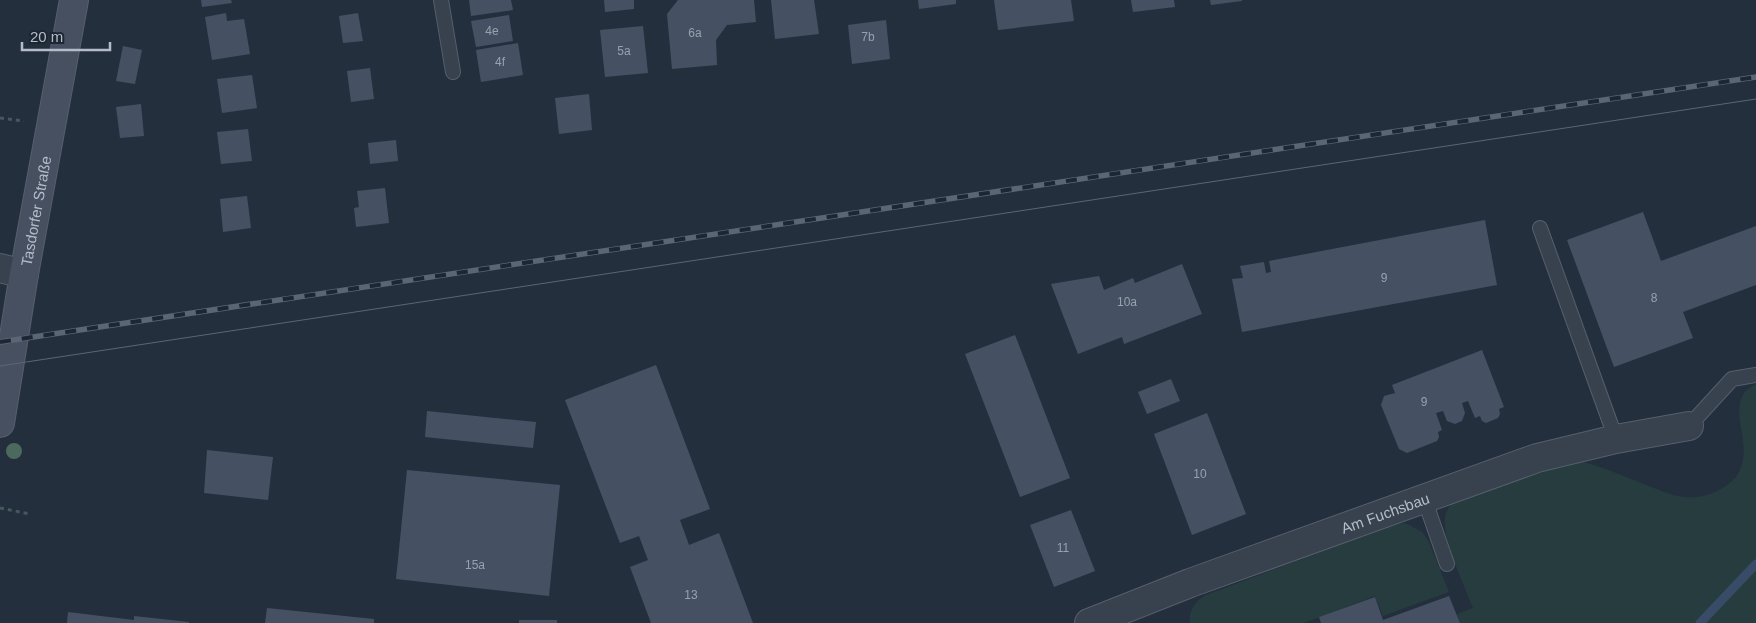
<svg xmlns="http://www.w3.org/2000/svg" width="1756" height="623" font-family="Arial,sans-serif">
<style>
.green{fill:#263c3f}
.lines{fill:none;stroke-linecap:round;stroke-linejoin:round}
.stream{stroke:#394c67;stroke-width:9}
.building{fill:#455162}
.lane-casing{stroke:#565f6c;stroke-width:16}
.street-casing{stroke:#565f6c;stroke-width:30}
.secondary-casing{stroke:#565f6c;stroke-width:30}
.path{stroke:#44595c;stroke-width:3;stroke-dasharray:4 4;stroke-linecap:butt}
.lane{stroke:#38414e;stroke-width:14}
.street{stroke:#38414e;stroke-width:28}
.secondary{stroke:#465061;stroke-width:28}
.tram{stroke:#5a6575;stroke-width:1}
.rail-casing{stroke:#5a6575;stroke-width:5.5}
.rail{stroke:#1d2633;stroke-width:4;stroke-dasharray:11;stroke-linecap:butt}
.tree{fill:#4b6a5d}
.labels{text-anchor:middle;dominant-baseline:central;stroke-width:4.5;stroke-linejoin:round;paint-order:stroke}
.number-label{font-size:12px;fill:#98a1af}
.street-label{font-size:15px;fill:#b4bcc9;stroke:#1d2633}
</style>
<rect width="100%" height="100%" fill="#242f3e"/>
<!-- green -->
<path class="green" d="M 1756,384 L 1756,623 L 1460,623 L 1457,614 L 1473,608 C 1465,587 1442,538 1445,518 C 1446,509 1451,504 1456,498 L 1575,460 C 1602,466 1626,477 1651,487 C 1662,491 1673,496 1684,497 C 1704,499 1723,491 1736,477 C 1756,448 1729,416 1744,393 C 1746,389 1752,387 1756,384 Z
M 1405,523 L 1422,532 L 1428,540 L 1449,592 L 1383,616 L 1375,596 L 1304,623 L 1190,623 C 1188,611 1196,600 1206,595 L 1395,524 Z"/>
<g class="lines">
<!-- stream -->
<path class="stream" d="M 1700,623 L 1756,564"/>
</g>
<!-- building -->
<path class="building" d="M 201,0 L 231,0 L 232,3 L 202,7 Z
M 469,0 L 511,0 L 513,10 L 471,16 Z
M 604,0 L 634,0 L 634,9 L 605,12 Z
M 678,0 L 754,0 L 756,22 L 727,25 L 716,40 L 717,65 L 672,69 L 667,14 Z
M 771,0 L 814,0 L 819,34 L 775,39 Z
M 918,0 L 956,0 L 956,4 L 919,9 Z
M 994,0 L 1071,0 L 1074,21 L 998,30 Z
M 1131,0 L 1174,0 L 1175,7 L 1133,12 Z
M 1210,0 L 1242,0 L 1242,1 L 1211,5 Z
M 226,13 L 227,21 L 244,19 L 250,54 L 212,60 L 205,17 Z
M 358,13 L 363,41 L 343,43 L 339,16 Z
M 509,15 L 513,41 L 476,47 L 471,21 Z
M 886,20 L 890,59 L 852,64 L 848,25 Z
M 643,26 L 648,73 L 605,77 L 600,30 Z
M 518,43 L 523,75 L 481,82 L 476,50 Z
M 123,46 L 142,50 L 135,84 L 116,81 Z
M 370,68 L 374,99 L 351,102 L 347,71 Z
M 252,75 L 257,108 L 222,113 L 217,79 Z
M 589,94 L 592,130 L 559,134 L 555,98 Z
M 141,104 L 144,136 L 120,138 L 116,107 Z
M 248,129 L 252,161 L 221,164 L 217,132 Z
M 396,140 L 398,161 L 370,164 L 368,143 Z
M 385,188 L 389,223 L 356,227 L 354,208 L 359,207 L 357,191 Z
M 247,196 L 251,228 L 223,232 L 220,199 Z
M 1643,212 L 1661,261 L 1756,226 L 1756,285 L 1683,312 L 1693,338 L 1614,367 L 1567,240 Z
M 1485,220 L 1497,285 L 1242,332 L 1232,279 L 1243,278 L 1240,266 L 1264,262 L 1266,273 L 1271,272 L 1269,261 Z
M 1182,264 L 1202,314 L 1124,344 L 1122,337 L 1078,354 L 1051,284 L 1099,276 L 1104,290 L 1133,278 L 1135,283 Z
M 1015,335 L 1070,478 L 1020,497 L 965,354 Z
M 1482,350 L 1504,407 L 1499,409 L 1500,414 L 1498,418 L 1486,423 L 1482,421 L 1480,416 L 1475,418 L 1468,401 L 1462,403 L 1465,413 L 1462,421 L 1455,424 L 1447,421 L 1443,411 L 1436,413 L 1442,430 L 1438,432 L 1439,437 L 1437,441 L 1407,453 L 1399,449 L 1381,405 L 1384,396 L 1395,393 L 1392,385 Z
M 656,365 L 710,509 L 680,520 L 689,545 L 719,533 L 753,623 L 651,623 L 630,567 L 648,560 L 639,536 L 620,543 L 565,400 Z
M 1171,379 L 1180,401 L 1147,414 L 1138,392 Z
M 427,411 L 536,422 L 533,448 L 425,437 Z
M 1207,413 L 1246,514 L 1192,535 L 1154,434 Z
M 207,450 L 273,457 L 268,500 L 204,493 Z
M 407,470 L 560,485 L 549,596 L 396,579 Z
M 1071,510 L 1095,571 L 1054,587 L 1030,525 Z
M 1449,596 L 1460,623 L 1321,623 L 1319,617 L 1375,597 L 1383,620 Z
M 267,608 L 374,619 L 374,623 L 265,623 Z
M 68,612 L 134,620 L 134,616 L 189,622 L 189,623 L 67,623 Z
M 519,620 L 557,620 L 557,623 L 519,623 Z"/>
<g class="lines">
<defs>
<path id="lane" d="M 441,0 L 453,72
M 1540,228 L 1616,439
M 1689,426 L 1732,379 L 1756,375
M 1424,498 L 1447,564"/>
<g id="street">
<path d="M 0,268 L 24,274"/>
<path id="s1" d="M 1089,623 L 1190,583 L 1537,458 L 1616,439 L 1689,426"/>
</g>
<g id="secondary">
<path id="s2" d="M 0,423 L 24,274 L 74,0"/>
</g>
</defs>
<!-- lane casing -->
<use href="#lane" class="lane-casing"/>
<!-- street casing -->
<use href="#street" class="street-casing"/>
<!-- secondary casing -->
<use href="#secondary" class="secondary-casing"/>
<!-- path -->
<path class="path" d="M 0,118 L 24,121
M 0,508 L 30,514"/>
<!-- lane -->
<use href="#lane" class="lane"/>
<!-- street -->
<use href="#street" class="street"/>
<!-- secondary -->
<use href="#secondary" class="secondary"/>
<!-- tram -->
<path class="tram" d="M 0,366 L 1756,99"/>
<defs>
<path id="rail" d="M 0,342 L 1756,77"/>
</defs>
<!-- rail casing -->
<use href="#rail" class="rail-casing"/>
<!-- rail -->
<use href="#rail" class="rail"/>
</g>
<!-- trees -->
<circle class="tree" cx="14" cy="451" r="8"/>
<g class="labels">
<!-- number labels -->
<g class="number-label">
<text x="492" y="31">4e</text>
<text x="695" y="33">6a</text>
<text x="868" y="37">7b</text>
<text x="624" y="51">5a</text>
<text x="500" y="62">4f</text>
<text x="1384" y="278">9</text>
<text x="1654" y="298">8</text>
<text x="1127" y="302">10a</text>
<text x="1424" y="402">9</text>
<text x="1200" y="474">10</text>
<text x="1063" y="548">11</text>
<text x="475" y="565">15a</text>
<text x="691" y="595">13</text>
</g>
<!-- street labels -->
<g class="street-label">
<text stroke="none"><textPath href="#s2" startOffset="215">Tasdorfer Straße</textPath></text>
<text stroke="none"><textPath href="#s1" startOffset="316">Am Fuchsbau</textPath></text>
</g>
</g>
<!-- scale -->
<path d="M22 42v8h88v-8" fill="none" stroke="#b4bcc9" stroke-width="2.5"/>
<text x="30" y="42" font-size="15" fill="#b4bcc9" stroke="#1d2633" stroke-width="4" paint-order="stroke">20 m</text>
</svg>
